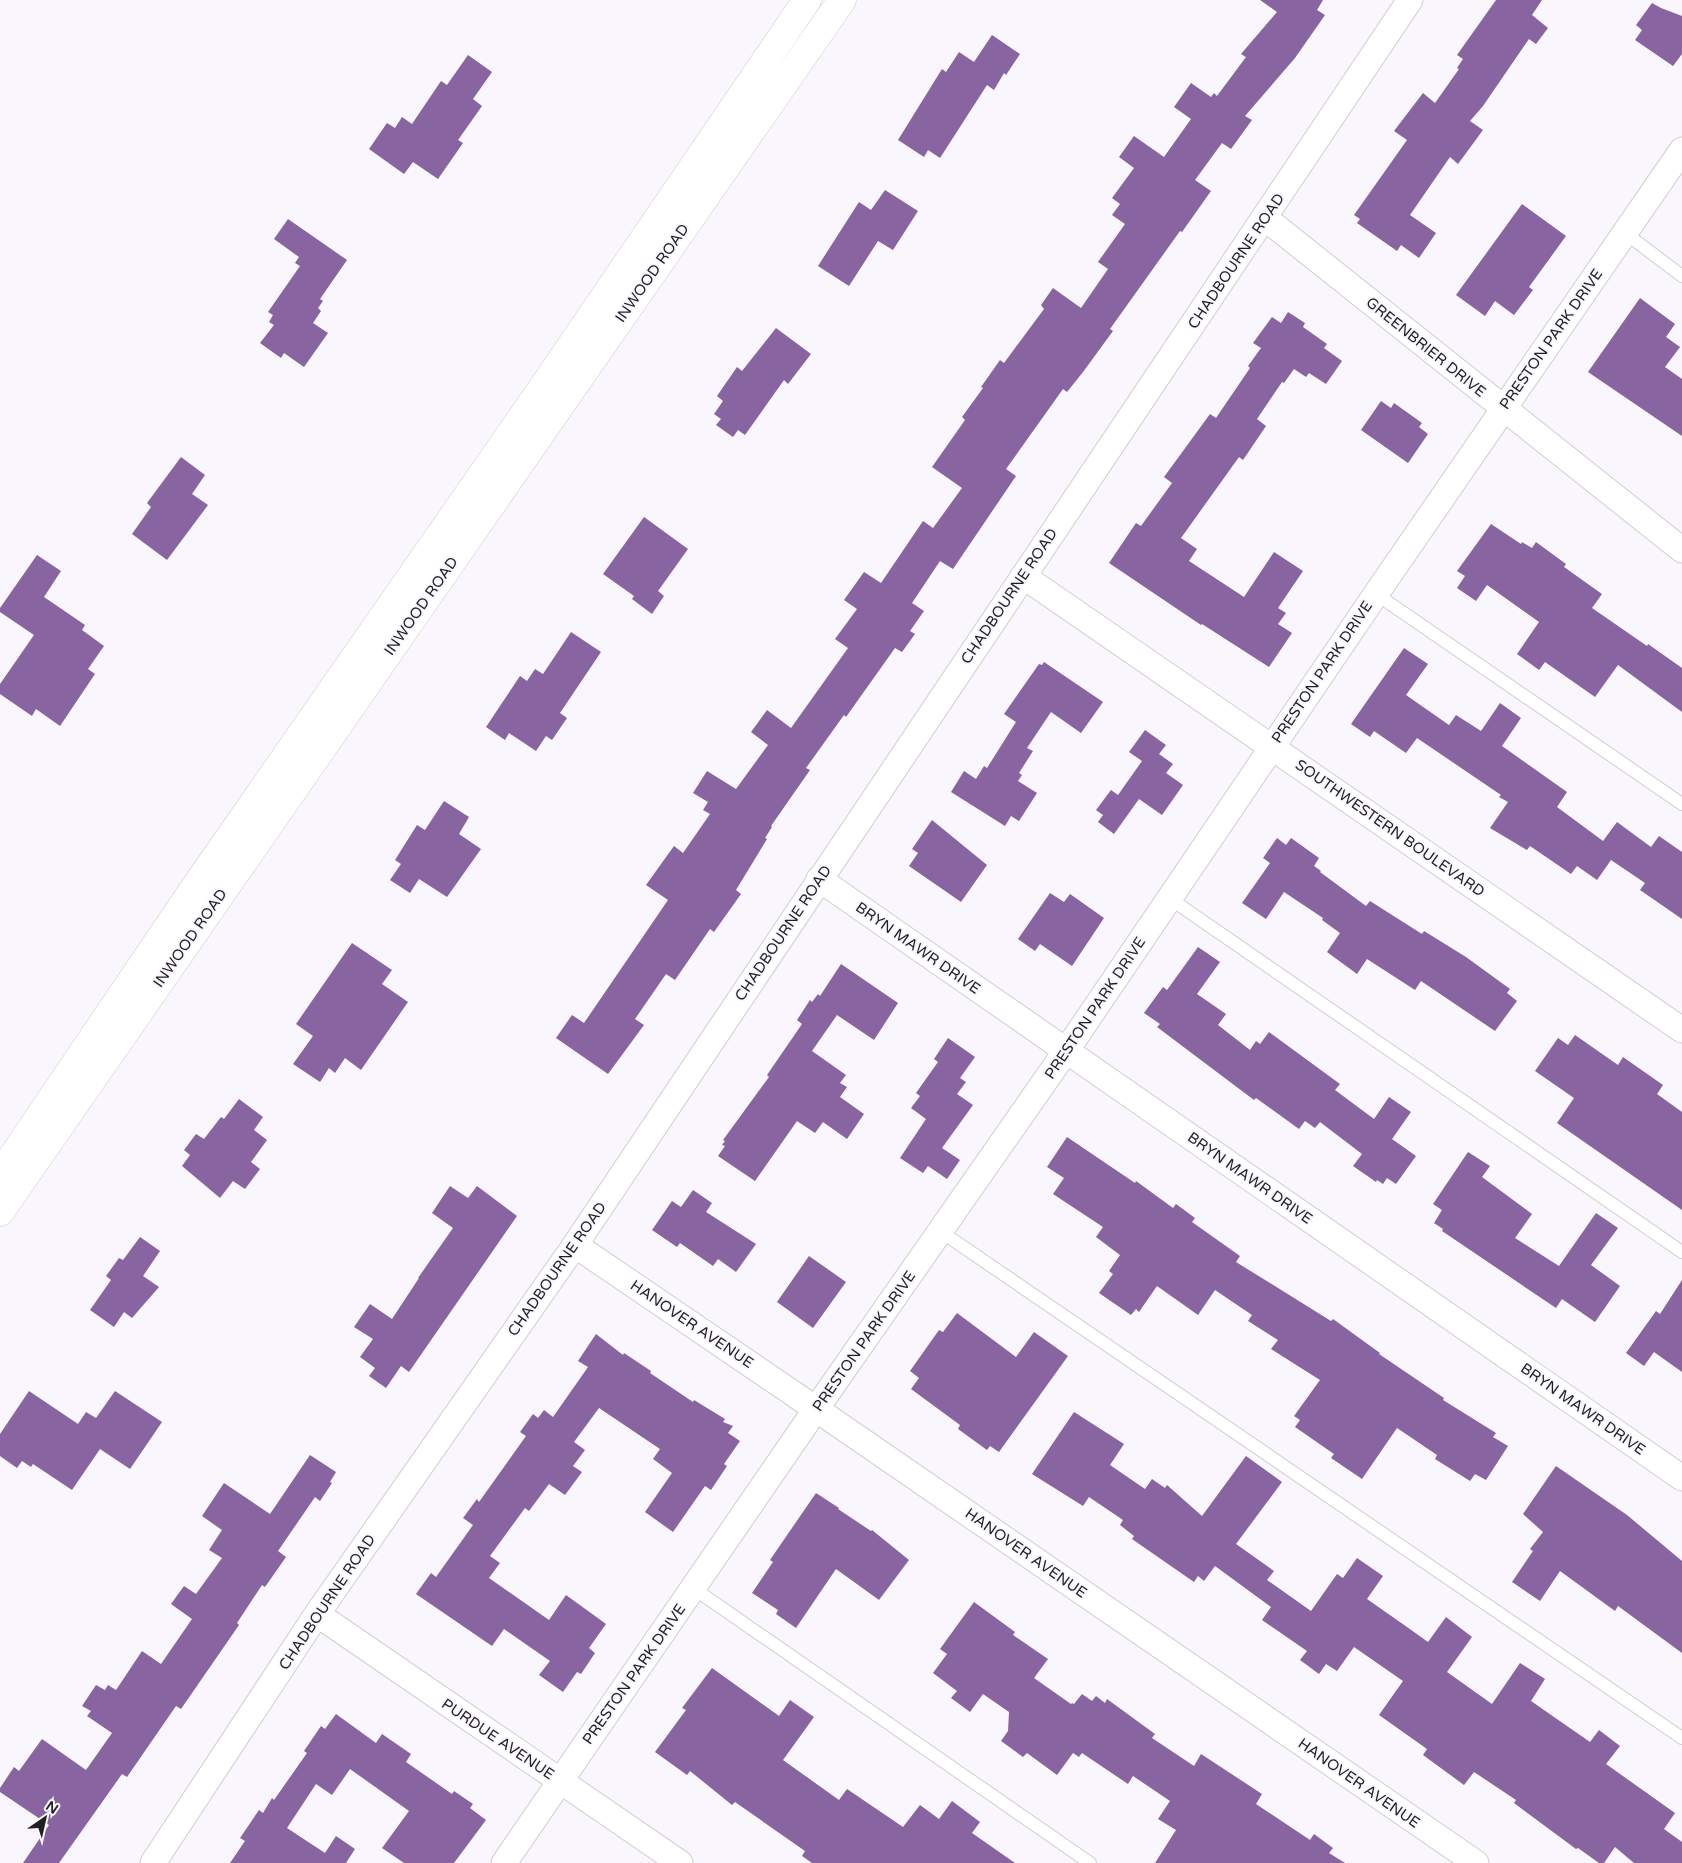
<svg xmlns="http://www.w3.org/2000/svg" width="1682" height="1863" font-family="'Varela Round',sans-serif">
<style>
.building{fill:#8864a0}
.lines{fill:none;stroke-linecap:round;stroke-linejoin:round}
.service-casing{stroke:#d0cdd4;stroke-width:14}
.minor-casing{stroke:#d0cdd4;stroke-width:27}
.secondary-casing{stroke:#d0cdd4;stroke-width:29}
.service{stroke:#fff;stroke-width:12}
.minor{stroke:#fff;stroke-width:25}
.secondary{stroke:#fff;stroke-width:28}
.labels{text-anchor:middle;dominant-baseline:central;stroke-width:4;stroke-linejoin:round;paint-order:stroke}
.street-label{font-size:15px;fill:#201f22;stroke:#f9f6fd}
</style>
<rect width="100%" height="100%" fill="#f9f6fd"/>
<!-- building -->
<path class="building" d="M 1260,0 L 1323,0 L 1317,10 L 1325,15 L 1295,58 L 1245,116 L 1252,120 L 1231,149 L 1222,143 L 1195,180 L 1211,191 L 1182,232 L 1180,231 L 1110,329 L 1113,331 L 1083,372 L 1067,392 L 1063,389 L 1006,469 L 1016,476 L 953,569 L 940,561 L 912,603 L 924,611 L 910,631 L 915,634 L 902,652 L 895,648 L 846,717 L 844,715 L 806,768 L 810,770 L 771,826 L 772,827 L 765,838 L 767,839 L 736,890 L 741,894 L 714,932 L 710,929 L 675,980 L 666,974 L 635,1019 L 644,1025 L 608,1074 L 556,1038 L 572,1015 L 584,1023 L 668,900 L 646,885 L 674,846 L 683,853 L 710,814 L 703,810 L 708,802 L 693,793 L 707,771 L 736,789 L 768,745 L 751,732 L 767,710 L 791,728 L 848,648 L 835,639 L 857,609 L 844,600 L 864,572 L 881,583 L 923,521 L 933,528 L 962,488 L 932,467 L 965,420 L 962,417 L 983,388 L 981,387 L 1000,360 L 1004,363 L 1044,309 L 1041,305 L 1053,288 L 1081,308 L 1108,269 L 1098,262 L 1125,224 L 1112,215 L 1120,204 L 1112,198 L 1134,168 L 1119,157 L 1134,136 L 1164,157 L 1191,119 L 1174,107 L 1191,83 L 1211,97 L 1214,93 L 1217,96 L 1246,57 L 1241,54 L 1277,12 Z
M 1496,0 L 1542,0 L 1532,15 L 1548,28 L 1536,44 L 1529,39 L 1483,106 L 1470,121 L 1483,130 L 1458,164 L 1450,157 L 1410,215 L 1436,233 L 1419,258 L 1401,245 L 1397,251 L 1357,223 L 1360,219 L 1354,215 L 1407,140 L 1394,131 L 1423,93 L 1435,103 L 1459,69 L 1457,68 L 1463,59 L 1457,55 Z
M 1652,3 L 1661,8 L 1682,16 L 1682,54 L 1673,66 L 1635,40 L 1642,30 L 1636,25 Z
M 992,35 L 1020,54 L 1006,75 L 1004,73 L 994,90 L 987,85 L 940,158 L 928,150 L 924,157 L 898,140 L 942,69 L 946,72 L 959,52 L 974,62 Z
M 468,55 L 492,72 L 473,99 L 482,106 L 458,140 L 463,143 L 438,179 L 413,162 L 404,174 L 369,149 L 387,123 L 395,128 L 402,117 L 412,124 L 441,81 L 447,85 Z
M 885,190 L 918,211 L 893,250 L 878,241 L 849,286 L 818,266 L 859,202 L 871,210 Z
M 1522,204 L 1566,236 L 1529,287 L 1533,290 L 1514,315 L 1495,301 L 1485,316 L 1456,295 Z
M 288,219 L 347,260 L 320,299 L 323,301 L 318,308 L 321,311 L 313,323 L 328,333 L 304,367 L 284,353 L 281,358 L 260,343 L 274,325 L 269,322 L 273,315 L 268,312 L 300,266 L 295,263 L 299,257 L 274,239 Z
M 1640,298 L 1675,324 L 1666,337 L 1680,347 L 1665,367 L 1682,379 L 1682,436 L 1588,372 Z
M 1288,312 L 1305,323 L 1303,327 L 1327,344 L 1324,348 L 1342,361 L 1326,384 L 1309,373 L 1306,377 L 1294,369 L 1284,383 L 1282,382 L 1257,419 L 1266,426 L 1243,460 L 1239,457 L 1181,538 L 1197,549 L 1189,561 L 1244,597 L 1274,552 L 1303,571 L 1278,608 L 1286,613 L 1278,624 L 1292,633 L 1269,667 L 1202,624 L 1201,625 L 1109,563 L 1136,523 L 1141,526 L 1172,483 L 1164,477 L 1210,414 L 1216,418 L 1250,368 L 1248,366 L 1261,348 L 1253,343 L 1272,317 L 1281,323 Z
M 776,328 L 811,354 L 788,384 L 784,380 L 745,435 L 738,430 L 733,437 L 716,425 L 721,419 L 714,414 L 723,401 L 717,396 L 737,367 L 742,371 Z
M 1381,401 L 1391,408 L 1394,403 L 1422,423 L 1419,427 L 1428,434 L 1408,463 L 1361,430 Z
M 181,457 L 205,475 L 192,494 L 208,505 L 167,560 L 132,534 L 151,507 L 147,503 Z
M 644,517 L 688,549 L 658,591 L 664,596 L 652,614 L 632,599 L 634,596 L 603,574 Z
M 1491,524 L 1521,544 L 1522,542 L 1532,548 L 1536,542 L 1566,564 L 1564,567 L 1602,594 L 1592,608 L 1647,646 L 1648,644 L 1682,668 L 1682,712 L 1618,665 L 1595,697 L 1545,662 L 1539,670 L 1517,654 L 1539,622 L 1487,585 L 1476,601 L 1457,588 L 1465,576 L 1457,571 Z
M 37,555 L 61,571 L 44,597 L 85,625 L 82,630 L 104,646 L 88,669 L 95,674 L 60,726 L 36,709 L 32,716 L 0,694 L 0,684 L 34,635 L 0,612 L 0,608 Z
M 571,632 L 601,652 L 560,713 L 567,718 L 552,740 L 546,736 L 536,751 L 509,733 L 505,740 L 486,727 L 520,676 L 527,681 L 535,669 L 543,674 Z
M 1404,648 L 1428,664 L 1406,695 L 1449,725 L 1456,715 L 1481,731 L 1500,703 L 1521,718 L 1502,746 L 1567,792 L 1557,807 L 1603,841 L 1617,822 L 1651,847 L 1659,836 L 1682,852 L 1682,919 L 1640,890 L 1645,883 L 1611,860 L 1597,880 L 1577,866 L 1571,874 L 1530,846 L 1527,850 L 1490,828 L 1508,802 L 1499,797 L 1501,795 L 1417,738 L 1406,753 L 1374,731 L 1370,737 L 1351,724 Z
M 1044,662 L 1103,702 L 1081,733 L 1051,712 L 1027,748 L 1033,751 L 1019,773 L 1022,775 L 1018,781 L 1037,793 L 1019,821 L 1011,816 L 1005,826 L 951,792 L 964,771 L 976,779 L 984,766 L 987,768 L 1016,722 L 1004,714 L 1039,664 L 1042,665 Z
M 1145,730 L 1166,745 L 1159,754 L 1173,764 L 1166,773 L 1183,785 L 1162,815 L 1139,799 L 1114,834 L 1098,822 L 1103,815 L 1096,810 L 1111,790 L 1118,795 L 1142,761 L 1129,752 Z
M 444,801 L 469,817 L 459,834 L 481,849 L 447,897 L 419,879 L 410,893 L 390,880 L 401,864 L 395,860 L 417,825 L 425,830 Z
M 932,820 L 987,865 L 961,902 L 909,866 L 918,853 L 912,849 Z
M 1277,838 L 1286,845 L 1291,838 L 1319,858 L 1314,866 L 1321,871 L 1320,872 L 1366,906 L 1370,901 L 1422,934 L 1424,931 L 1466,957 L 1510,989 L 1507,993 L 1517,1001 L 1495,1031 L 1421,981 L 1415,990 L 1367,959 L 1357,974 L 1327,952 L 1340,933 L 1322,920 L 1323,918 L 1284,892 L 1266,919 L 1242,903 L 1270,863 L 1263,858 Z
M 1050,893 L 1064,902 L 1070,894 L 1104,918 L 1072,966 L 1040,944 L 1035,951 L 1018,939 Z
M 352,943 L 392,970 L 382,984 L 408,1002 L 361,1070 L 345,1058 L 335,1073 L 329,1068 L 320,1082 L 293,1064 L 313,1036 L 296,1024 Z
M 1198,947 L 1220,962 L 1197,994 L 1226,1014 L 1218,1025 L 1250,1050 L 1256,1041 L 1260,1044 L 1269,1032 L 1340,1084 L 1335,1090 L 1374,1119 L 1389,1097 L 1411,1112 L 1392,1139 L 1416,1156 L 1396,1184 L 1387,1178 L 1383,1184 L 1377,1180 L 1376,1182 L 1353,1166 L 1362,1154 L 1320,1122 L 1315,1128 L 1305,1121 L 1299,1129 L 1256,1098 L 1254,1100 L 1157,1027 L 1160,1024 L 1144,1013 L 1163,987 L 1167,990 Z
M 841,964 L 898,1003 L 874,1040 L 837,1015 L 812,1051 L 846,1075 L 840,1083 L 847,1087 L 840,1097 L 864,1114 L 847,1139 L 823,1122 L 815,1133 L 797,1121 L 755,1181 L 718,1156 L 725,1146 L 722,1145 L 725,1141 L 723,1140 L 769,1077 L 767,1075 L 802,1024 L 797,1020 L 810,1000 L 812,1002 L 818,994 L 820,996 Z
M 1575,1035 L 1618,1065 L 1623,1057 L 1663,1085 L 1657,1094 L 1682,1112 L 1682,1210 L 1557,1123 L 1574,1098 L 1535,1071 L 1558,1038 L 1568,1045 Z
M 948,1038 L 975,1057 L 960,1078 L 966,1082 L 957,1094 L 973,1105 L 942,1148 L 960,1160 L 947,1179 L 928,1166 L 923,1173 L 900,1158 L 926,1119 L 911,1108 L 920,1096 L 916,1093 L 938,1062 L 934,1059 Z
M 239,1099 L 263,1117 L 254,1130 L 267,1140 L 251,1162 L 260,1169 L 245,1189 L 233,1181 L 220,1198 L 182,1166 L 190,1155 L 184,1150 L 196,1134 L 204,1139 L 221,1117 L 224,1119 Z
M 1067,1137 L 1135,1183 L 1136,1181 L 1173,1208 L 1176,1204 L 1195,1218 L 1192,1222 L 1240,1256 L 1236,1262 L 1331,1321 L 1333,1319 L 1380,1353 L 1379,1354 L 1444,1398 L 1443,1400 L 1496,1433 L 1493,1437 L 1508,1446 L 1486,1480 L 1475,1474 L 1470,1481 L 1435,1459 L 1437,1455 L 1397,1428 L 1362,1479 L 1331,1458 L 1334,1454 L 1295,1427 L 1300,1420 L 1294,1416 L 1320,1380 L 1271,1349 L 1278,1340 L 1248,1321 L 1252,1315 L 1215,1290 L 1198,1315 L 1157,1286 L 1139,1312 L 1136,1309 L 1131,1315 L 1099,1293 L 1113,1274 L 1109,1271 L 1120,1255 L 1096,1237 L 1103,1227 L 1053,1194 L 1064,1178 L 1047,1167 Z
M 1468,1152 L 1490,1166 L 1482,1177 L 1532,1214 L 1515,1238 L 1559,1266 L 1596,1213 L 1618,1228 L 1591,1265 L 1620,1286 L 1595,1322 L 1562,1299 L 1556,1308 L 1442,1231 L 1443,1229 L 1434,1223 L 1442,1210 L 1433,1204 Z
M 450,1186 L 468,1198 L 477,1186 L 517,1216 L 409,1372 L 401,1366 L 386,1388 L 369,1376 L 375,1368 L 360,1357 L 373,1339 L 354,1327 L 370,1304 L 392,1319 L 419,1278 L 418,1278 L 453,1228 L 432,1213 Z
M 693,1190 L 712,1203 L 706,1212 L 756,1244 L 736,1272 L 718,1259 L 713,1266 L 680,1243 L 677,1247 L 652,1230 L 672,1201 L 681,1207 Z
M 140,1237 L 160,1251 L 143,1276 L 159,1287 L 132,1318 L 124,1312 L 114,1327 L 90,1310 L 111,1280 L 106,1276 L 119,1258 L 123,1260 Z
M 809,1256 L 846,1282 L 813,1328 L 777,1302 Z
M 1682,1280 L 1682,1372 L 1654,1352 L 1644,1366 L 1626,1353 L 1656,1311 L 1660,1314 Z
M 957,1313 L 1016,1357 L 1034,1332 L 1068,1356 L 999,1452 L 990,1446 L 987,1450 L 958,1429 L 960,1425 L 911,1389 L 919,1378 L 910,1371 L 939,1330 L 943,1332 Z
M 596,1334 L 623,1355 L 624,1353 L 651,1371 L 650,1373 L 693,1402 L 694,1400 L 725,1419 L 723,1422 L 733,1426 L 728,1433 L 740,1441 L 724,1464 L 727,1466 L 711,1490 L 705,1486 L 673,1532 L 645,1512 L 672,1473 L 653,1459 L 660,1449 L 599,1408 L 574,1442 L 585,1450 L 573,1466 L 582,1472 L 565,1495 L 549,1484 L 529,1511 L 525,1508 L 490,1556 L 500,1563 L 489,1578 L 549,1620 L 566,1595 L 606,1624 L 589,1648 L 595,1653 L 581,1674 L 577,1672 L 563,1692 L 539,1675 L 550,1661 L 504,1629 L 492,1646 L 416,1594 L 431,1573 L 436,1577 L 473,1525 L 463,1518 L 477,1499 L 479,1502 L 526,1436 L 520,1432 L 533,1414 L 538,1418 L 544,1410 L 553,1417 L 588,1367 L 578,1361 Z
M 29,1391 L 78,1424 L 86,1412 L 96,1418 L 115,1391 L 162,1422 L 130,1469 L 100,1449 L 72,1490 L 33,1464 L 31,1467 L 22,1461 L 17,1468 L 0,1456 L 0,1434 Z
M 1074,1412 L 1124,1444 L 1110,1465 L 1145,1489 L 1152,1479 L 1165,1488 L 1167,1485 L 1202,1516 L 1246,1456 L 1282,1482 L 1236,1544 L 1274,1571 L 1267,1580 L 1311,1611 L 1337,1574 L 1343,1578 L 1357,1558 L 1383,1576 L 1367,1599 L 1407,1627 L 1428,1642 L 1446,1617 L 1472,1637 L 1447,1672 L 1492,1704 L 1520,1663 L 1545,1679 L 1531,1701 L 1590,1742 L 1599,1730 L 1620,1746 L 1606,1764 L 1675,1813 L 1664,1829 L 1682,1842 L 1682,1863 L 1634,1863 L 1615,1847 L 1604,1863 L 1599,1863 L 1578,1848 L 1576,1849 L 1514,1803 L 1516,1800 L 1474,1772 L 1464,1785 L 1423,1755 L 1427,1749 L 1379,1715 L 1403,1681 L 1354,1647 L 1337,1671 L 1326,1664 L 1319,1674 L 1300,1660 L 1307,1651 L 1262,1620 L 1271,1607 L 1215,1566 L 1204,1581 L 1198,1576 L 1194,1582 L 1132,1539 L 1134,1536 L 1120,1525 L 1123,1520 L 1089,1497 L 1083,1506 L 1032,1474 Z
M 310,1455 L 336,1472 L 330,1482 L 332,1483 L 320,1501 L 315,1497 L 278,1551 L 286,1557 L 265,1587 L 262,1585 L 237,1623 L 239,1625 L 181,1709 L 176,1706 L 127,1777 L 122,1774 L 59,1863 L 23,1863 L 49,1825 L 0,1792 L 0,1788 L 14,1767 L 19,1771 L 42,1739 L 86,1770 L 112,1733 L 87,1716 L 91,1711 L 82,1706 L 96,1685 L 105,1690 L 108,1685 L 116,1690 L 142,1651 L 161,1664 L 192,1619 L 171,1604 L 184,1586 L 196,1594 L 222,1558 L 209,1550 L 222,1530 L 202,1516 L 224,1483 L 270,1514 Z
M 1556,1466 L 1627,1515 L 1682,1561 L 1682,1653 L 1618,1606 L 1615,1611 L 1560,1571 L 1540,1601 L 1512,1582 L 1533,1551 L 1530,1549 L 1543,1532 L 1523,1514 Z
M 816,1493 L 839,1508 L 838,1509 L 871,1531 L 872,1530 L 909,1560 L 879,1600 L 836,1569 L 796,1628 L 776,1614 L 778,1610 L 752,1593 L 773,1562 L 770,1560 Z
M 974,1602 L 1015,1632 L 1013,1635 L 1048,1659 L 1034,1678 L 1071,1704 L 1072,1703 L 1074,1704 L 1082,1694 L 1092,1701 L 1096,1696 L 1105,1703 L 1107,1699 L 1155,1734 L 1152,1738 L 1194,1766 L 1201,1754 L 1262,1794 L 1256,1804 L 1310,1840 L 1314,1834 L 1333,1848 L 1329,1853 L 1345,1863 L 1155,1863 L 1176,1830 L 1158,1819 L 1170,1801 L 1133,1776 L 1128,1784 L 1082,1753 L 1079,1757 L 1073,1753 L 1057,1775 L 1027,1753 L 1023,1757 L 1001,1741 L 1008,1731 L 1009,1712 L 983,1694 L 970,1712 L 951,1698 L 957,1691 L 933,1673 L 947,1654 L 940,1649 Z
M 712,1668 L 779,1716 L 790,1700 L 814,1717 L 783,1760 L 839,1800 L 847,1789 L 903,1827 L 920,1805 L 939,1819 L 952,1801 L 980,1822 L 972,1833 L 1015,1863 L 812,1863 L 802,1856 L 805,1851 L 735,1802 L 732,1805 L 690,1771 L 687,1775 L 655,1752 L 686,1710 L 682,1708 Z
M 336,1714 L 376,1743 L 382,1734 L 411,1754 L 406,1762 L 452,1794 L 454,1791 L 473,1804 L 470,1808 L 486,1820 L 454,1863 L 404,1863 L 382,1848 L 409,1811 L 350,1769 L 332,1795 L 316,1784 L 287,1828 L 325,1853 L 336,1836 L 355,1849 L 346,1863 L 230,1863 L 245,1841 L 240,1838 L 259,1810 L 263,1813 L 272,1798 L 274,1800 L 307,1753 L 304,1751 L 321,1726 L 325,1729 Z"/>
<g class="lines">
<defs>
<path id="service" d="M 1625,233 L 1682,276
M 1376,594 L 1682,804
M 1169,898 L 1682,1252
M 940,1231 L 1682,1738
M 693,1588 L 1090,1863"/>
<path id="minor" d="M 1265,218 L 1682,550
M 1023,576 L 1682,1030
M 819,879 L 1682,1478
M 575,1245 L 816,1409 L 1476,1863
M 317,1614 L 680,1863
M 153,1863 L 317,1614 L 575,1245 L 1410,0
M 504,1863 L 816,1409 L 1066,1051 L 1376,594 L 1682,150"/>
<path id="secondary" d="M 0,1175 L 193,890 L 541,390 L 807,0
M 0,1212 L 842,0"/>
</defs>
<!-- service casing -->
<use href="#service" class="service-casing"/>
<!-- minor casing -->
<use href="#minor" class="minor-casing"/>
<!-- secondary casing -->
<use href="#secondary" class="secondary-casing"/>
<!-- service -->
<use href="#service" class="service"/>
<!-- minor -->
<use href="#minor" class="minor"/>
<!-- secondary -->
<use href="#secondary" class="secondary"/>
</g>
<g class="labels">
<!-- street labels -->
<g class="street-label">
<text transform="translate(1236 261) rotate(-56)">CHADBOURNE ROAD</text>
<text transform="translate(652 273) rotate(-55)">INWOOD ROAD</text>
<text transform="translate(1551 339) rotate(-55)">PRESTON PARK DRIVE</text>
<text transform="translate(1426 347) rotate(39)">GREENBRIER DRIVE</text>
<text transform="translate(1009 596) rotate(-56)">CHADBOURNE ROAD</text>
<text transform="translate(421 606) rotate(-55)">INWOOD ROAD</text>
<text transform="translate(1322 672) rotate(-56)">PRESTON PARK DRIVE</text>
<text transform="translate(1390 828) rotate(35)">SOUTHWESTERN BOULEVARD</text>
<text transform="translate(783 933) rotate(-56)">CHADBOURNE ROAD</text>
<text transform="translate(190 938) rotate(-55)">INWOOD ROAD</text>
<text transform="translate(918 948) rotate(35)">BRYN MAWR DRIVE</text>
<text transform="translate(1095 1008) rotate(-56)">PRESTON PARK DRIVE</text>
<text transform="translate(1250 1178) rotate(35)">BRYN MAWR DRIVE</text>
<text transform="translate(557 1269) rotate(-55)">CHADBOURNE ROAD</text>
<text transform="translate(692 1324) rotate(34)">HANOVER AVENUE</text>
<text transform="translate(864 1341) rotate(-55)">PRESTON PARK DRIVE</text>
<text transform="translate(1583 1409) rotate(35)">BRYN MAWR DRIVE</text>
<text transform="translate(1026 1553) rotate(35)">HANOVER AVENUE</text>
<text transform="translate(327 1602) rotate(-56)">CHADBOURNE ROAD</text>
<text transform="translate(634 1674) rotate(-55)">PRESTON PARK DRIVE</text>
<text transform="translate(498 1739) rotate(34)">PURDUE AVENUE</text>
<text transform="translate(1359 1783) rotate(35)">HANOVER AVENUE</text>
</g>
</g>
<!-- north arrow -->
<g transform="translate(45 1818) rotate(34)" stroke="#f9f6fd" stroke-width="4" paint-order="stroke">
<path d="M0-4L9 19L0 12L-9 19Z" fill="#201f22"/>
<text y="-8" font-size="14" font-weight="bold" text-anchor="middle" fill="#201f22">N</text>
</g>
</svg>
